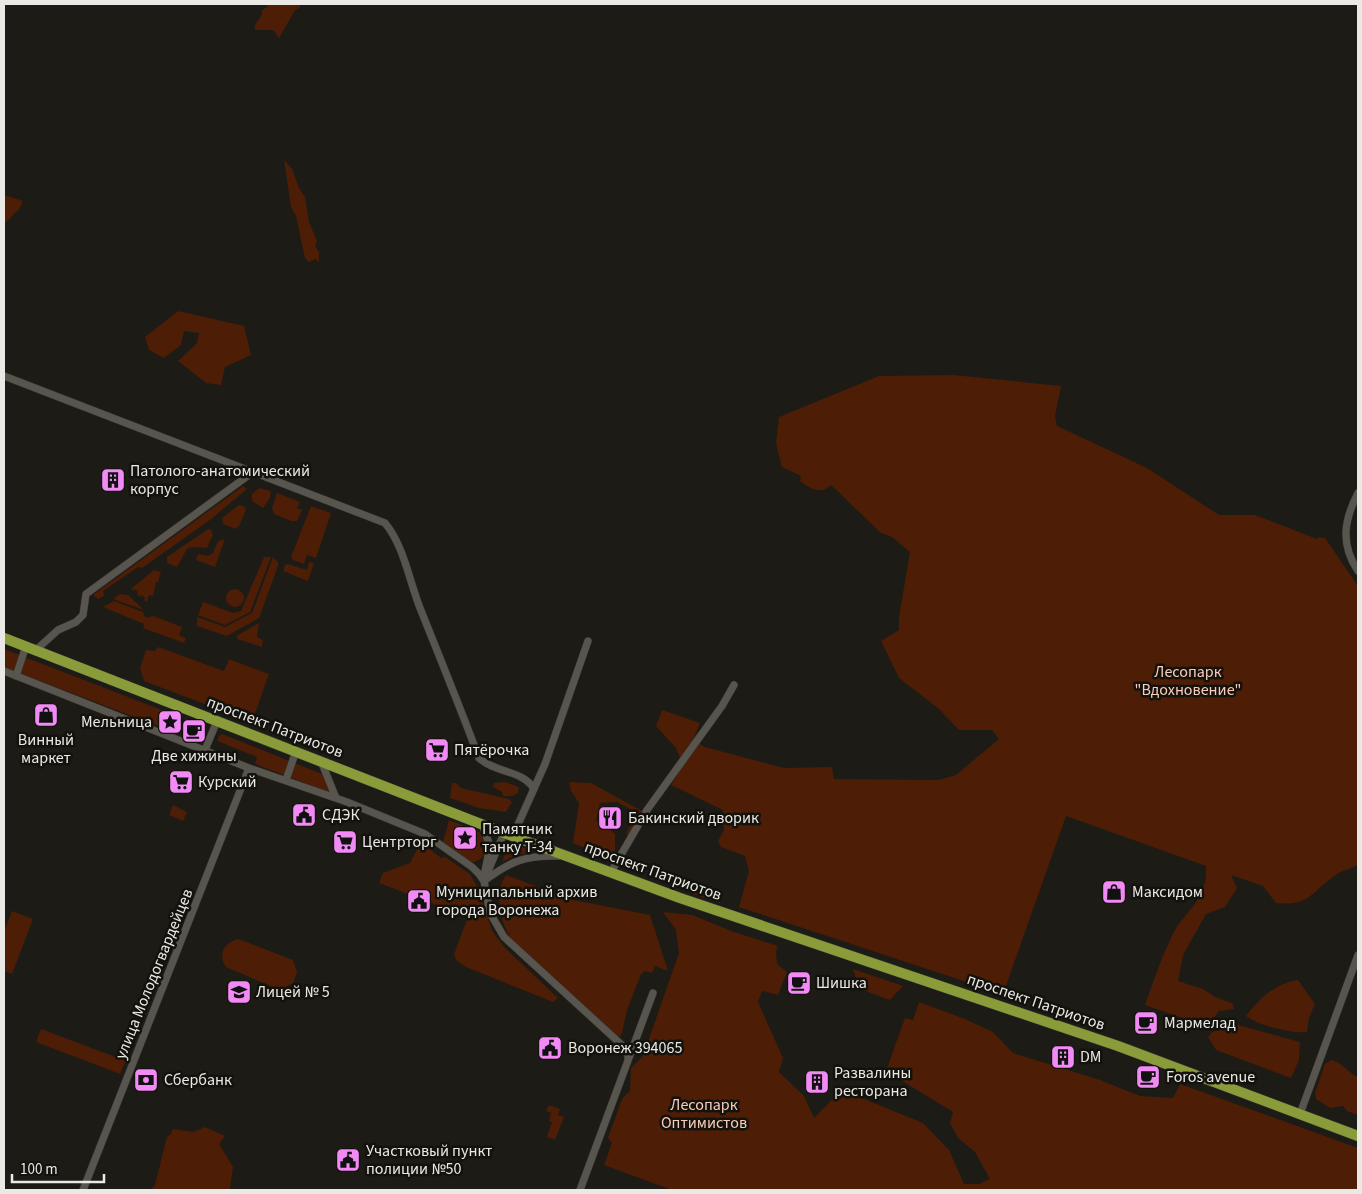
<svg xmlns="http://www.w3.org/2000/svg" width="1362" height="1194" font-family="'Source Sans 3',sans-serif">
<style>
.green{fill:#4d1d06}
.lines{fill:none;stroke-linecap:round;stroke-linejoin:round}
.minor-casing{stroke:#393835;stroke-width:8}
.highway-casing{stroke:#393835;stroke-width:11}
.minor{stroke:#57554e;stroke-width:7}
.highway{stroke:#899c39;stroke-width:10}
.labels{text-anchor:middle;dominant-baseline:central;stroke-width:5;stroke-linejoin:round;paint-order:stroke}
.poi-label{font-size:16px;fill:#eae9e5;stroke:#14120d;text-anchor:start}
.park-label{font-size:16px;fill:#fbccb9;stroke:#14120d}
.street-label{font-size:16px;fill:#eae9e5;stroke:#14120d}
</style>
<rect width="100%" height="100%" fill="#1d1b16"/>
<!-- green -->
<path class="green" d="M 267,4 L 301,4 L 299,8 L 295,10 L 279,38 L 273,30 L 255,30 L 255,25 L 261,16 L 262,10 L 267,7 Z
M 284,160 L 292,169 L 299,188 L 305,197 L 309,222 L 317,241 L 315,246 L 319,252 L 319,262 L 315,259 L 309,262 L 305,258 L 296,216 L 291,207 Z
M 4,195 L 23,201 L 20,208 L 4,224 Z
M 178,311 L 244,326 L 251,355 L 225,367 L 221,385 L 206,383 L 178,361 L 197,343 L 199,333 L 184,331 L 181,345 L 164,358 L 149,350 L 145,337 Z
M 953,375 L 1061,386 L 1055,416 L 1057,426 L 1147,468 L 1219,515 L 1255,515 L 1317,539 L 1319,537 L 1325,538 L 1358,586 L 1358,864 C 1352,869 1343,870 1337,874 C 1312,891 1310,907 1276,903 L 1263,886 L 1231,875 L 1237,888 L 1225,907 L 1206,914 L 1183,955 L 1178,981 L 1203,989 L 1215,997 L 1232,1003 L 1234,1009 L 1219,1011 L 1208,1025 L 1193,1026 L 1188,1020 L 1145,1005 C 1153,983 1160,961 1170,940 C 1183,910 1208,903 1206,866 L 1066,816 L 1003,994 L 739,907 L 749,871 L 745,856 L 721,847 L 718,841 L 724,830 L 723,810 L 671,785 L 683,766 L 676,748 L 656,726 L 662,710 L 700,723 L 693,740 L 705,747 L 784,768 L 832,767 L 834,779 L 939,780 L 956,775 L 999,739 L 992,730 L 959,730 L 939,709 L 899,678 L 881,641 L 899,630 L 899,617 L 910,552 L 892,537 L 881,533 L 831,485 C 820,495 811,489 800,481 L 801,476 L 782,467 L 776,443 L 779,417 L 879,376 Z
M 243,486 L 247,489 L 210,520 L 142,568 L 138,567 L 103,591 L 104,596 L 98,599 L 93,595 Z
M 259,488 L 271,491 L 270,498 L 263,508 L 252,501 L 252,494 Z
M 277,493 L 300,502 L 297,508 L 302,510 L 297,521 L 291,521 L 274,514 L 272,508 Z
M 239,505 L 244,506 L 246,510 L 239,526 L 235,529 L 223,524 L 222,518 Z
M 311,506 L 331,513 L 316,558 L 307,555 L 304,564 L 293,560 L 291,557 Z
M 208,529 L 211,530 L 213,535 L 207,548 L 192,547 L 187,549 L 177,567 L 167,563 L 167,557 Z
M 225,539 L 215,567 L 196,560 L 198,554 L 208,556 L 213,553 L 218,541 Z
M 264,557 L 271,557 L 250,612 L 225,625 L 198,615 L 203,602 L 233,613 L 241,611 Z
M 273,557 L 278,562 L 278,566 L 259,618 L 227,636 L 197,626 L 197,617 L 225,627 L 252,613 Z
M 309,562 L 314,563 L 308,581 L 283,571 L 285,565 L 288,564 L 307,570 Z
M 154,570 L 161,572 L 158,582 L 156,582 L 153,596 L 149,595 L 147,602 L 144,600 L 145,598 L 142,595 L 140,597 L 137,594 L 138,592 L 135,589 L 133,591 L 132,588 Z
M226 598a9 9 0 1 1 18 0a9 9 0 1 1-18 0Z
M 120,594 L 128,595 L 144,610 L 113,599 Z
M 114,601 L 143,612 L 146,618 L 153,616 L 182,627 L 179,635 L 186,638 L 184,643 L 143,628 L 144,624 L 103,607 Z
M 259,623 L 257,637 L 263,640 L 262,647 L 237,639 L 238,635 Z
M 158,647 L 224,671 L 229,659 L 269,674 L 252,722 L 144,681 L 140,668 L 146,650 L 155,651 Z
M 4,649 L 172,714 L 166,729 L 4,667 Z
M 222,734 L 332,778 L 339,796 L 255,764 L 257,757 L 217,741 L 219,736 Z
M 505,782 L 519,787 L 518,793 L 513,796 L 503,796 L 502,792 L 493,787 L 494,783 Z
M 569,782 L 591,783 L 642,811 L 629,836 L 626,834 L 637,813 L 617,802 L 600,803 L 596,820 L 615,834 L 615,861 L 573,843 L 579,803 L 571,791 Z
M 452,783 L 456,783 L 461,788 L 509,799 L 512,802 L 506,812 L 479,808 L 450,798 Z
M 173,805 L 187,812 L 183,821 L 169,815 Z
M 449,820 L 479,832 L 487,841 L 486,853 L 479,860 L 471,863 L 443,842 Z
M 421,842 L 441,858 L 445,857 L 470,874 L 479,890 L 492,931 L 505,948 L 558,998 L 553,1002 L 466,967 L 456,960 L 454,954 L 468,917 L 379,883 L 383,873 L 410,863 Z
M 510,842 L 534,852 L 516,855 L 502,862 Z
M 506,875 L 573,900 L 650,915 L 668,971 L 655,966 L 652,973 L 645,971 L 641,974 L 627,1010 L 622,1033 L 617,1040 L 516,947 C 502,928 492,896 506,875 Z
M 700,884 L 719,891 L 720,903 L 693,894 Z
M 12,911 L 33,919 L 12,974 L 4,971 L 4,931 Z
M 663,912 L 692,915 L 734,932 L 778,946 L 776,952 L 777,964 L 787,972 L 778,995 L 762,991 L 758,1002 L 783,1058 L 779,1072 L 804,1096 L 814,1118 L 842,1090 L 923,1123 L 949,1150 L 964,1184 L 979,1184 L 990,1179 L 975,1152 L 958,1138 L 950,1123 L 953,1112 L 886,1071 L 905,1018 L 913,1020 L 919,1002 L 965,1019 L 993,1032 L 1013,1053 L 1100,1080 L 1140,1096 L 1173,1098 L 1180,1084 L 1358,1148 L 1358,1190 L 672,1190 L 604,1165 L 612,1143 L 608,1138 L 622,1099 L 630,1091 L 631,1068 L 643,1056 L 679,953 L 676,930 Z
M 238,939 L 293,960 L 297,972 L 293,983 L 282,989 L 275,988 L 226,967 C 218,955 223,943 238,939 Z
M 853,969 L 903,986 L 890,1000 L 860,989 Z
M 1298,980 L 1315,1004 L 1309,1018 L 1307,1032 C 1294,1034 1256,1025 1246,1016 C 1260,998 1274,984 1298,980 Z
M 1238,1025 L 1300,1042 L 1299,1060 L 1291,1078 L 1216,1050 L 1208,1037 L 1212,1032 Z
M 41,1029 L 126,1061 L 120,1074 L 36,1042 Z
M 1332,1060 C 1343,1063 1347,1072 1358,1077 L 1358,1115 L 1347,1111 L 1343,1106 L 1330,1108 L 1316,1099 L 1315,1093 L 1325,1064 Z
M 549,1105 L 560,1109 L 558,1115 L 564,1117 L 555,1140 L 547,1137 L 552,1122 L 549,1121 L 551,1113 L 546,1111 Z
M 205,1127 L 225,1136 L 219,1144 L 233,1167 L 230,1189 L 150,1190 L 155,1185 L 167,1137 L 171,1134 L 173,1129 L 193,1132 Z"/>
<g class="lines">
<defs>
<path id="minor" d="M 4,376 L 385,523 C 404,546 409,580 420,608 C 440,658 460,707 479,758 C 495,773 523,770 534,789
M 1358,493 C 1344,520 1340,544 1358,571
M 36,650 L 58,630 L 76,622 L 83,615 L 86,594 L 253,472
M 4,671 L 249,768 L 347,802 L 425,834 L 472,867 L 479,874 L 484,881 L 490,913 L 504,937 L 624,1047 L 628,1055 L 628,1060
M 16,676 L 26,646
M 205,750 L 217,721
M 321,761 L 336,798
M 286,780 L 296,751
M 482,824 L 490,846 L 485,871
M 611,872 L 647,810 L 722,706 L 734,685
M 484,881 L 504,833 L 516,829 L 545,764 L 588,641
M 484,881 C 511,861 525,855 559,856
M 1300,1114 L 1358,955
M 83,1190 L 249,768
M 580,1190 L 653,993"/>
<path id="highway" d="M 4,638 L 504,833 L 680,898 L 1118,1046 L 1358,1136"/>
</defs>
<!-- minor casing -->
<use href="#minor" class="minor-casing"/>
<!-- highway casing -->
<use href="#highway" class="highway-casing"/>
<!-- minor -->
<use href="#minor" class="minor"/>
<!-- highway -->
<use href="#highway" class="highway"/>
</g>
<!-- icons -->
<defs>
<symbol id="building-square" viewBox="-11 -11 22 22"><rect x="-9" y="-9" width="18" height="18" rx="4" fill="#f18af4" stroke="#14120d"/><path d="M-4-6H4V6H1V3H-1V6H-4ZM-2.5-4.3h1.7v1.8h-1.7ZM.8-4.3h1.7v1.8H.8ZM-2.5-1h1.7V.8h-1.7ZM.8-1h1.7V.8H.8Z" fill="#111"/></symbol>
<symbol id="shop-square" viewBox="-11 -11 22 22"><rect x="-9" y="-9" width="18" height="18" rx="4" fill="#f18af4" stroke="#14120d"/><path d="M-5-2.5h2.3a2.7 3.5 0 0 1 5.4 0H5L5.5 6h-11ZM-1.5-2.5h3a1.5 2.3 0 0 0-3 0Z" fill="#111"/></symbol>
<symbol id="sight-square" viewBox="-11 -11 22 22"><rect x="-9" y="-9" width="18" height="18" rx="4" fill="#f18af4" stroke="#14120d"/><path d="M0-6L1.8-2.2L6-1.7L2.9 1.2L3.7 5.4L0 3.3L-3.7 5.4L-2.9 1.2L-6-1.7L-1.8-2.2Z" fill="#111"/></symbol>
<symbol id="cafe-square" viewBox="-11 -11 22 22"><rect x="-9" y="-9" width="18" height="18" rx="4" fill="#f18af4" stroke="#14120d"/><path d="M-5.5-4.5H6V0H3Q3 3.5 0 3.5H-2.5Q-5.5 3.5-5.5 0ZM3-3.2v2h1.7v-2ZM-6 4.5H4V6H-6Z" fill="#111"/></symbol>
<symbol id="supermarket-square" viewBox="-11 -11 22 22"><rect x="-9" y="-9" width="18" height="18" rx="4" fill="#f18af4" stroke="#14120d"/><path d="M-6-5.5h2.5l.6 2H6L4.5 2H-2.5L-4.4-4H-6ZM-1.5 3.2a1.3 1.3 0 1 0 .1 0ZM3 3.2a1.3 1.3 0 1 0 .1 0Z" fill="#111"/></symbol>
<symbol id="civic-square" viewBox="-11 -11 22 22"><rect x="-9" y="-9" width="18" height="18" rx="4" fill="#f18af4" stroke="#14120d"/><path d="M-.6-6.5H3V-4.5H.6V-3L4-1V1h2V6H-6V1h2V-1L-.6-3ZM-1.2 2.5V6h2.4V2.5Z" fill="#111"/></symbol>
<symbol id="restaurant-square" viewBox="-11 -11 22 22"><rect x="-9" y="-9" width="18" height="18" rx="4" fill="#f18af4" stroke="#14120d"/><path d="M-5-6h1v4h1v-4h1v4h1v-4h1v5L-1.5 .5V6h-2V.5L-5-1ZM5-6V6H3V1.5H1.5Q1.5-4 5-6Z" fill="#111"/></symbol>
<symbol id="school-square" viewBox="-11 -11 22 22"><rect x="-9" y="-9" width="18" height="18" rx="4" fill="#f18af4" stroke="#14120d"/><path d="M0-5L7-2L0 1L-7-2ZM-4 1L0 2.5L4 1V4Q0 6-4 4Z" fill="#111"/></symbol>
<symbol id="bank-square" viewBox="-11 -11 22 22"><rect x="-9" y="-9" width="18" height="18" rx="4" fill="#f18af4" stroke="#14120d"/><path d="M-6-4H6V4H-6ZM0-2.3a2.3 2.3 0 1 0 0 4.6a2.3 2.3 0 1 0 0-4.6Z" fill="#111"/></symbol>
</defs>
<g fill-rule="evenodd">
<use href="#building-square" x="99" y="466" width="28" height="28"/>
<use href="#shop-square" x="32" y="701" width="28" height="28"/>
<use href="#sight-square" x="156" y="708" width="28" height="28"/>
<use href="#cafe-square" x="180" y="717" width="28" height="28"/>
<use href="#supermarket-square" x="423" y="736" width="28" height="28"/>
<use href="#supermarket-square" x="167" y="768" width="28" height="28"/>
<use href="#civic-square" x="290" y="801" width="28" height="28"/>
<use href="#restaurant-square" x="596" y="804" width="28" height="28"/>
<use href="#sight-square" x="451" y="824" width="28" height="28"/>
<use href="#supermarket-square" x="331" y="828" width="28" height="28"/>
<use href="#shop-square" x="1100" y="878" width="28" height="28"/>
<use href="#civic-square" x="405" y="887" width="28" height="28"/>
<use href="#cafe-square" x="785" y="969" width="28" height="28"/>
<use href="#school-square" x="225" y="978" width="28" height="28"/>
<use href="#cafe-square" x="1132" y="1009" width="28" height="28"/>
<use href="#civic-square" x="536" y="1034" width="28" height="28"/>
<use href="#building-square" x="1049" y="1043" width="28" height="28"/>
<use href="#cafe-square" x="1134" y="1063" width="28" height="28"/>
<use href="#bank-square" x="132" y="1066" width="28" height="28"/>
<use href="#building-square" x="803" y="1068" width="28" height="28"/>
<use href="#civic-square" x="334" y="1146" width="28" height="28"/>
</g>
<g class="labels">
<!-- poi labels -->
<g class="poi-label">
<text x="130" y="471">Патолого-анатомический<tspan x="130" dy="18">корпус</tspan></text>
<text x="152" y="722" text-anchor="end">Мельница</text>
<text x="46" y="740" text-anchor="middle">Винный<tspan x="46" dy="18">маркет</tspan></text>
<text x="454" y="750">Пятёрочка</text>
<text x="194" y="756" text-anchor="middle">Две хижины</text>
<text x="198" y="782">Курский</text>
<text x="322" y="815">СДЭК</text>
<text x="628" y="818">Бакинский дворик</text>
<text x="482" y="829">Памятник<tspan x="482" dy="18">танку Т-34</tspan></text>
<text x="362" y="842">Центрторг</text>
<text x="436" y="892">Муниципальный архив<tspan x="436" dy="18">города Воронежа</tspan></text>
<text x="1132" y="892">Максидом</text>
<text x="816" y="983">Шишка</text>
<text x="256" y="992">Лицей № 5</text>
<text x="1164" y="1023">Мармелад</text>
<text x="568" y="1048">Воронеж 394065</text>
<text x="1080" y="1057">DM</text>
<text x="834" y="1073">Развалины<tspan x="834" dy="18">ресторана</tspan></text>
<text x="1166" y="1077">Foros avenue</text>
<text x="164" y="1080">Сбербанк</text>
<text x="366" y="1151">Участковый пункт<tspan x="366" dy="18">полиции №50</tspan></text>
</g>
<!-- park labels -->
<g class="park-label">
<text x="1188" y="672">Лесопарк<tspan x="1188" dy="18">"Вдохновение"</tspan></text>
<text x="704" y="1105">Лесопарк<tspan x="704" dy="18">Оптимистов</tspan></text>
</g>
<!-- street labels -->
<g class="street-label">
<text transform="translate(275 727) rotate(21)">проспект Патриотов</text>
<text transform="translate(653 871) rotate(20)">проспект Патриотов</text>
<text transform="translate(154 974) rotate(-68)">улица Молодогвардейцев</text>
<text transform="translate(1036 1002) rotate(19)">проспект Патриотов</text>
</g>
</g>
<!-- border -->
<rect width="1362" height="1194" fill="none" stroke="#eae9e5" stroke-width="10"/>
<!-- scale -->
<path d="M12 1174v8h92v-8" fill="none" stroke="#eae9e5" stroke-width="2.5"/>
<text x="20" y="1174" font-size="15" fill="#eae9e5" stroke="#14120d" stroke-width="4" paint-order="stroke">100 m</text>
</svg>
